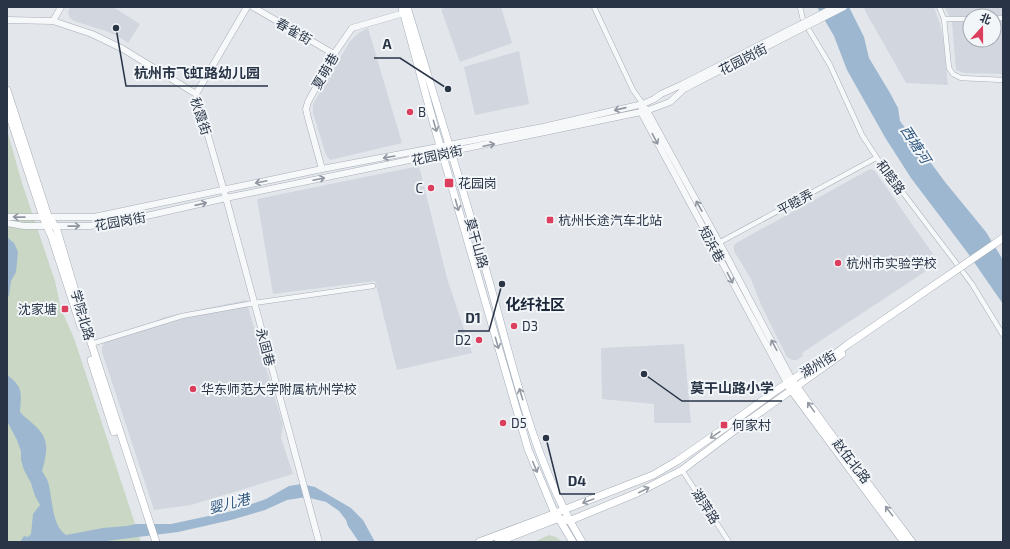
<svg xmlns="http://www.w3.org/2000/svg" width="1010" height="549" font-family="'Exo 2','Noto Sans SC',sans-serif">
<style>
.built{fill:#d1d6df;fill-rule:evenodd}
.green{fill:#c9d7c4}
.water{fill:#9cb7cf}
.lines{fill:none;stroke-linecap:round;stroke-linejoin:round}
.minor-casing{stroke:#a7aeb7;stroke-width:5.5}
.tertiary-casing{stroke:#a7aeb7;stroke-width:7}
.secondary-casing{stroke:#a7aeb7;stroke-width:8}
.primary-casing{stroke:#a1acb9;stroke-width:8}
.minor{stroke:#f7f8fa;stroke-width:4.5}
.tertiary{stroke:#f7f8fa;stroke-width:6}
.secondary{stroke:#fff;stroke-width:7}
.primary{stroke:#fff;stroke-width:7}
.tertiary-bridge-casing{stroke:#a7aeb7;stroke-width:7;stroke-linecap:butt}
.secondary-bridge-casing{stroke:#a7aeb7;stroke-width:8;stroke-linecap:butt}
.tertiary-bridge{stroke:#f7f8fa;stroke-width:6}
.secondary-bridge{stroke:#fff;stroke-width:7}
.oneway{stroke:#9096a0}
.oneway2{stroke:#949aa3}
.poi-dot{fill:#db3f5d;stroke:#f3f6f9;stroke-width:1.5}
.labels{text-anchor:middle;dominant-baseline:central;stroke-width:4;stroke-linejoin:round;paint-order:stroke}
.street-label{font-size:13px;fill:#293547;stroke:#f3f6f9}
.poi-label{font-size:13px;fill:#293547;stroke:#f3f6f9;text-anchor:start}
.water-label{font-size:14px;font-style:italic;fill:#2f567f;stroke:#f3f6f9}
.quarter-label{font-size:15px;font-weight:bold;fill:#1b2638;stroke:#f3f6f9}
.leader{fill:none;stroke:#293547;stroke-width:1.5}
.callout-dot{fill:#293547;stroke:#f3f6f9;stroke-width:1.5}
.callout-label{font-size:14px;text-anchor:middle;font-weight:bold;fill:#293547;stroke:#f3f6f9;stroke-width:4;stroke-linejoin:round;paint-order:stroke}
</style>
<rect width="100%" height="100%" fill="#e3e7ec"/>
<!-- built -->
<path class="built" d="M 70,7 L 113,7 L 140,24 L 128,43 L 116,35 L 106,31 L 74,21 L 70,18 L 68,13 Z
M 448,7 L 501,7 L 512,43 L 460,62 L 441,9 Z
M 867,7 L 934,7 L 940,24 L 943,38 L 948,85 L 906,83 L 864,9 Z
M 945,7 L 1003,7 L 1003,74 L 965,73 L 956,70 L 952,23 ZM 970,16 L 994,16 L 994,40 L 970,40 Z
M 368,28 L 402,143 L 330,160 L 326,155 L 313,113 L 313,104 L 350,41 L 360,32 Z
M 519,51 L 529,104 L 475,115 L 464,67 Z
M 419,166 L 447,278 L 472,353 L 397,370 L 375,281 L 273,294 L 257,199 Z
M 870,169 L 875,171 L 877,174 L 935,257 L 935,265 L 802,353 L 803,356 L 797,360 L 792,360 L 787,357 L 762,307 L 751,279 L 734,251 L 734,245 L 738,242 Z
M 246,300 L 283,425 L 281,438 L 293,474 L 191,505 L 154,510 L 102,352 L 102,347 L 104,343 L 165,317 Z
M 684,344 L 691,423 L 654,423 L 654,404 L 602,399 L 601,348 Z"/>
<!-- green -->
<path class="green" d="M 7,130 L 22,183 L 55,281 L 61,309 L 74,338 L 141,542 L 7,542 Z
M 549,535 L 556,537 L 562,542 L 537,542 L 536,541 Z"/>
<!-- water -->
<path class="water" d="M 817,7 L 849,7 L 864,37 L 869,58 L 890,93 L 898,108 L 900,121 L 945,182 L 986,232 L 1003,260 L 1003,304 L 967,252 L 911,178 L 886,139 L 847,70 L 834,36 Z
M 7,237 L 14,243 L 18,252 L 16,272 L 11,281 L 9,295 L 7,300 Z
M 7,375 C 24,387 21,394 20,412 C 24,417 28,419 32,423 C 50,438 48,449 42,471 C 44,475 47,478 48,482 C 53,498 51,525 66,535 L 103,528 L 127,526 L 136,524 L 171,524 L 232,511 L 266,499 L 289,486 L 301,484 L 315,487 L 351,508 L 363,520 L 375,542 L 359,542 L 348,526 L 346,520 L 339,511 L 326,502 L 306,497 L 287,500 L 265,510 L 231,520 L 178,532 L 98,542 L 20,542 L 24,536 L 28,537 L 31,534 L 33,514 L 40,505 L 35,496 L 31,483 L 24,470 L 21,460 L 21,451 L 17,440 L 7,421 Z"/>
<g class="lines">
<defs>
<path id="minor" d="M 594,7 L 633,90 L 643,104
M 800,7 L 803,20 L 830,65 L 862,135 L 879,161 L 972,284 L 1003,335
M 939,7 L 944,19 L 949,68 L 953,74 L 961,78 L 1003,80
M 994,18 L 1003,18
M 944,19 L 970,19
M 713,246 L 876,158
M 91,344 L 182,316 L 254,303 L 373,286
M 682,470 L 729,542"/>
<path id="tertiary" d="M 253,7 L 334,54
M 7,20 L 53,21 L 92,34 L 123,49 L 196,94 L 226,198 L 319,542
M 53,21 L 61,7
M 196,94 L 247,7
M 642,109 L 641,112 L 787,383
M 646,109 L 726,255 L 792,380
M 322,169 L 308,118 L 306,109 L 308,102 L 334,54 L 352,28 L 404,13
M 7,217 L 94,217 L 322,169 L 543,127 L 643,104 L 654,99 L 661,94 L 681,85
M 7,223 L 24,226 L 90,226 L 133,219 L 226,198 L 646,111 L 670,102 L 684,89"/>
<path id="secondary" d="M 7,90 L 48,216 L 56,227 L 84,321 L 156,542
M 7,108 L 43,217 L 51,235 L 81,327
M 91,360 L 114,432
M 794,383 L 839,445 L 912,542
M 789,387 L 904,542
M 479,542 L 543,518 L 653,475 L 677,461 L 726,427 L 777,390 L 826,357 L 834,355 L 847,345
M 498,542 L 559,518 L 569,521 L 637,493 L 682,470 L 731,433 L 842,354"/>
<path id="primary" d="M 402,7 L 434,125 L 528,449 L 553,509 L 573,542
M 407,7 C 436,103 466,198 493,295 C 516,379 536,466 582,542"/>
</defs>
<!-- minor casing -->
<use href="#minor" class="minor-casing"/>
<!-- tertiary casing -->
<use href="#tertiary" class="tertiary-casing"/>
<!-- secondary casing -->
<use href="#secondary" class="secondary-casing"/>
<!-- primary casing -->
<use href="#primary" class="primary-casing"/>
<!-- minor -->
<use href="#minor" class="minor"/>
<!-- tertiary -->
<use href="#tertiary" class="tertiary"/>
<!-- secondary -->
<use href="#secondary" class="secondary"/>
<!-- primary -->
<use href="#primary" class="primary"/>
<defs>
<path id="tertiary-bridge" d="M 681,85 L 835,7
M 684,89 L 844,7"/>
<path id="secondary-bridge" d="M 847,345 L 1003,238"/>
</defs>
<!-- tertiary-bridge casing -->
<use href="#tertiary-bridge" class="tertiary-bridge-casing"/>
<!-- secondary-bridge casing -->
<use href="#secondary-bridge" class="secondary-bridge-casing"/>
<!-- tertiary-bridge -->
<use href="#tertiary-bridge" class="tertiary-bridge"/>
<!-- secondary-bridge -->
<use href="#secondary-bridge" class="secondary-bridge"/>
</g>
<!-- one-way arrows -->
<defs><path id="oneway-shaft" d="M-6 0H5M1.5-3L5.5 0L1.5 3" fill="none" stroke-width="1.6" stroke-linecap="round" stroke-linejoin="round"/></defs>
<g class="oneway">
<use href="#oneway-shaft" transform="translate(620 109) rotate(167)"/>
<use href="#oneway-shaft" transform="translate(655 139) rotate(62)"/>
<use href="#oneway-shaft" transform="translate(489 145) rotate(-12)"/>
<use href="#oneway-shaft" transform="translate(389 157) rotate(170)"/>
<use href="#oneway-shaft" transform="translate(319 179) rotate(-12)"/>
<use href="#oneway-shaft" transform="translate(261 182) rotate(168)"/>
<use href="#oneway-shaft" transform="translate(201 204) rotate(-13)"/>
<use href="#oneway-shaft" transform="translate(699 206) rotate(-119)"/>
<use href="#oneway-shaft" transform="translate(19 217) rotate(-179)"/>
<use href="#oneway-shaft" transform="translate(74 226) rotate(-1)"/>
<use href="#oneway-shaft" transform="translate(730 278) rotate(62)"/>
<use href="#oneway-shaft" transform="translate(774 345) rotate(-118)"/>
</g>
<g class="oneway2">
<use href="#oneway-shaft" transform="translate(435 126) rotate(74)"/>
<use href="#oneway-shaft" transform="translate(457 205) rotate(74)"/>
<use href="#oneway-shaft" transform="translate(497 343) rotate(74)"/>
<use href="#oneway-shaft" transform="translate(521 394) rotate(-107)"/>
<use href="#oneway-shaft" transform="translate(811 407) rotate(-126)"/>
<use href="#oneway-shaft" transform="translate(715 435) rotate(146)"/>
<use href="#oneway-shaft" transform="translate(535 467) rotate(67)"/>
<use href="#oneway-shaft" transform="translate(644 490) rotate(-27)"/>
<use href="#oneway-shaft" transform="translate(588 501) rotate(160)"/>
<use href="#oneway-shaft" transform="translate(889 511) rotate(-127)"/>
</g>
<!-- markers -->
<g class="poi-dot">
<circle cx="410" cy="112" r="4"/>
<rect x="444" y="178" width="10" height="10" rx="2"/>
<circle cx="431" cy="188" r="4"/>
<rect x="546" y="216" width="8" height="8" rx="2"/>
<circle cx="838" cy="263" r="4"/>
<rect x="61" y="305" width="8" height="8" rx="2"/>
<circle cx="514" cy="326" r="4"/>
<circle cx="479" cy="340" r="4"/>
<circle cx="193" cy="389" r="4"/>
<circle cx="503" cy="423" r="4"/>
<rect x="720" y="421" width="8" height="8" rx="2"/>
</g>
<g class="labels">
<!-- street labels -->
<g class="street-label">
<text transform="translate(294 31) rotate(30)">春雀街</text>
<text transform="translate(743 59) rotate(-27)">花园岗街</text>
<text transform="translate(325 71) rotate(-60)">夏萌巷</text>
<text transform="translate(201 116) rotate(72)">秋霞街</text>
<text transform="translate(437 155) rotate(-12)">花园岗街</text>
<text transform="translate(891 177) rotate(54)">和睦路</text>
<text transform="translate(795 202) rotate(-28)">平睦弄</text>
<text transform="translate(120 221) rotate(-10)">花园岗街</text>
<text transform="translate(477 243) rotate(74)">莫干山路</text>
<text transform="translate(712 244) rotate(62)">短浜巷</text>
<text transform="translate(83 315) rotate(74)">学院北路</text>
<text transform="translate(266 347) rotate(75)">永固巷</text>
<text transform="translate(818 364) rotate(-31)">湖州街</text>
<text transform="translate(852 461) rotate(52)">赵伍北路</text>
<text transform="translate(706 506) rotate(57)">湖萍路</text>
</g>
<!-- poi labels -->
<g class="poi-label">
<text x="418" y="112">B</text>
<text x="458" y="183">花园岗</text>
<text x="423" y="188" text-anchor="end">C</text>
<text x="558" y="220">杭州长途汽车北站</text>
<text x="846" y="263">杭州市实验学校</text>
<text x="57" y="309" text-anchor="end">沈家塘</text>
<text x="522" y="326">D3</text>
<text x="471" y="340" text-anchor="end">D2</text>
<text x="201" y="389">华东师范大学附属杭州学校</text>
<text x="511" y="423">D5</text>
<text x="732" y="425">何家村</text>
</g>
<!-- water labels -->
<g class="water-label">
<text transform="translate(916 144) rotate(57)">西塘河</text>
<text transform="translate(229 503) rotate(-14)">婴儿港</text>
</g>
<!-- quarter labels -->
<g class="quarter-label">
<text x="535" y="304">化纤社区</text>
</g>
</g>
<!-- callouts -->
<path class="leader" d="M448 89L400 58H374M116 28L126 86H268M502 284L489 331H458M644 374L682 401H782M546 438L560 494H595"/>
<g class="callout-dot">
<circle cx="448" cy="89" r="4"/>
<circle cx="116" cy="28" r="4"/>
<circle cx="502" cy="284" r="4"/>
<circle cx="644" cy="374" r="4"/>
<circle cx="546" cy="438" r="4"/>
</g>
<g class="callout-label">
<text x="387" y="49">A</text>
<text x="197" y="78">杭州市飞虹路幼儿园</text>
<text x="473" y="323">D1</text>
<text x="732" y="393">莫干山路小学</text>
<text x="577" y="486">D4</text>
</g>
<!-- border -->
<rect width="1010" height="549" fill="none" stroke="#293547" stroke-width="16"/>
<!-- north arrow -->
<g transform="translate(982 28) rotate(21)"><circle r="19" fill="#f3f6f9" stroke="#a2a9b2"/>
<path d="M0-3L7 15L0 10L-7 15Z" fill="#db3f5d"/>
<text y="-6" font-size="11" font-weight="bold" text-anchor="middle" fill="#293547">北</text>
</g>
</svg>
